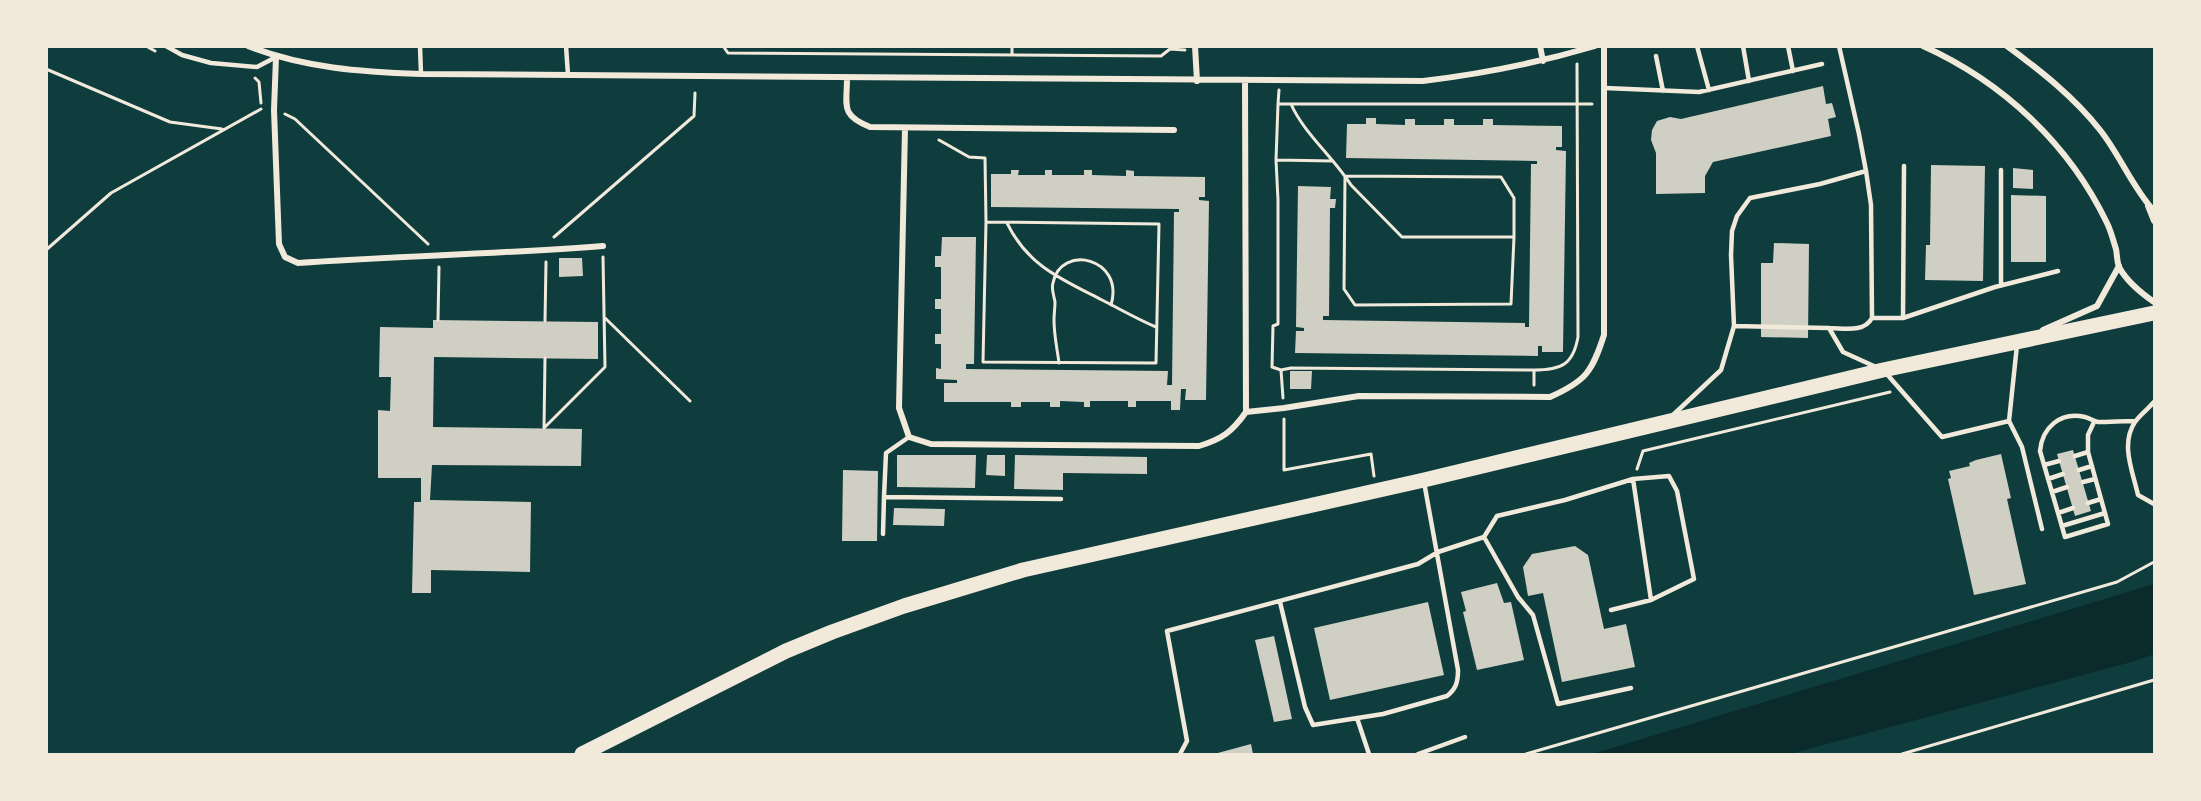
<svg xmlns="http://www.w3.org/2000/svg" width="2201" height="801" font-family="Overpass,sans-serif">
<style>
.water{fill:#0a2a2b}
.building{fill:#cfcfc3}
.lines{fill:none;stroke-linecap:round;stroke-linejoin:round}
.path{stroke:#f1e9da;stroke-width:3}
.service{stroke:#f1e9da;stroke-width:4.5}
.minor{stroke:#f1e9da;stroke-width:6}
.primary{stroke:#f1e9da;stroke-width:15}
</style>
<rect width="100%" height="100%" fill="#0f3d3e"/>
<!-- water -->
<path class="water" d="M 2154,584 L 2154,654 L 2135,661 L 1790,754 L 1592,754 Z"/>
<!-- building -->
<path class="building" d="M 1823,86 L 1826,104 L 1832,103 L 1836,117 L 1828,119 L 1831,136 L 1713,162 L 1705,176 L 1705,193 L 1656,194 L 1656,153 L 1651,140 L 1652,130 L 1657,121 L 1670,117 L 1681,119 Z
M 1366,118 L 1376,118 L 1376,124 L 1405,125 L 1405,119 L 1415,119 L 1415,125 L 1444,125 L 1444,119 L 1454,119 L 1454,125 L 1483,125 L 1483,119 L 1493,119 L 1493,125 L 1562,126 L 1562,147 L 1556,147 L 1556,150 L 1566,151 L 1563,352 L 1542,352 L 1542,346 L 1538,346 L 1538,356 L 1295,353 L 1296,331 L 1304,331 L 1304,328 L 1296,327 L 1298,186 L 1331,187 L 1330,199 L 1336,199 L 1335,208 L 1330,208 L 1329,316 L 1323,316 L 1323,320 L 1525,323 L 1525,327 L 1529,327 L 1531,164 L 1537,164 L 1537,161 L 1346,158 L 1347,124 L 1366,124 Z
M 1931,165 L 1985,166 L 1983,281 L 1925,280 L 1926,245 L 1930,245 Z
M 2013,168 L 2033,170 L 2033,189 L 2013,188 Z
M 1011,170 L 1019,170 L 1018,175 L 1045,175 L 1045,170 L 1052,170 L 1052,175 L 1084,175 L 1084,170 L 1092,170 L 1092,175 L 1126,176 L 1126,170 L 1134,171 L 1134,176 L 1205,177 L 1205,197 L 1199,197 L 1199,200 L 1209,201 L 1206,400 L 1185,400 L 1186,389 L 1181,389 L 1180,410 L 1171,410 L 1171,401 L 1136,401 L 1136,407 L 1128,407 L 1128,401 L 1090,401 L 1090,407 L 1084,407 L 1084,402 L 1060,401 L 1060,407 L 1050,407 L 1050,402 L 1021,402 L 1021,407 L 1011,407 L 1011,402 L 944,402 L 944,383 L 957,383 L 957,380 L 936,379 L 936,368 L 941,369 L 941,344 L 935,344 L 935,334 L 941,334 L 941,309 L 935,309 L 935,299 L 941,299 L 941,267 L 935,267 L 935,256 L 941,256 L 942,237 L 976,237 L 974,364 L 966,364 L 966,369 L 1168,371 L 1167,385 L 1172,385 L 1174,212 L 1179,212 L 1179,209 L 991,207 L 991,174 L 1011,174 Z
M 2011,195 L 2046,196 L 2046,262 L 2011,262 Z
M 1774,243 L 1809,244 L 1808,338 L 1761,337 L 1761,263 L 1773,263 Z
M 559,258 L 582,258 L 583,276 L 559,277 Z
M 433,320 L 598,322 L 598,359 L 434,357 L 433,427 L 582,429 L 581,466 L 432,465 L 430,500 L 531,502 L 530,572 L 431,570 L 431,593 L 412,593 L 414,502 L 421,502 L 421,478 L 378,478 L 378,410 L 390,411 L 391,377 L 379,377 L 380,327 L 433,328 Z
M 1290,371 L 1312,371 L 1311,389 L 1290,389 Z
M 2073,450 L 2091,511 L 2075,516 L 2057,454 Z
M 2001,454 L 2011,498 L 2007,499 L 2026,584 L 1974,595 L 1948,479 L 1951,478 L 1949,471 L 1970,466 L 1969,463 L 1976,460 Z
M 897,455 L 976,455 L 975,488 L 897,487 Z
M 987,455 L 1005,455 L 1005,476 L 986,475 Z
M 1015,455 L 1147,457 L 1147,474 L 1063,473 L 1063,490 L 1014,489 Z
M 843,470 L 878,471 L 877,541 L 842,541 Z
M 894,508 L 945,509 L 944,526 L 893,525 Z
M 1575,546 L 1588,555 L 1604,629 L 1626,624 L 1635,667 L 1562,682 L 1543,593 L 1528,596 L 1523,567 L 1532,554 Z
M 1497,583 L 1504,603 L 1511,602 L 1524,660 L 1477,670 L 1463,612 L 1466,611 L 1461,592 Z
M 1428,602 L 1444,675 L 1330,700 L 1314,628 Z
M 1274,636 L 1292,719 L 1274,722 L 1255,640 Z
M 1251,744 L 1253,754 L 1214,754 Z"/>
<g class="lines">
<!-- path -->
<path class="path" d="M 146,46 L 155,51
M 723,46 L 728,53 L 1161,56 L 1170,49 L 1185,50
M 1012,55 L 1012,46
M 46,69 L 170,122 L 222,129
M 255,78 L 259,82 L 261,103
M 1279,90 L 1278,104 L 1291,104 C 1303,132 1334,158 1351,185 L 1402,237 L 1514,237 L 1514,198 L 1501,177 L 1345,176 L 1344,289 L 1355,305 L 1511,304 L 1514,237
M 1278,104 L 1276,160 L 1333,161
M 1291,104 L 1592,104
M 285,114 L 295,119 L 428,244
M 939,140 L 969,157 L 985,158 L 986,222 L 1159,224 L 1156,363 L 983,362 L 986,222
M 1276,160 L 1278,200 L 1278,324 L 1273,326 L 1272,367 L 1281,370 L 1283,398
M 1007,223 C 1028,266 1061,279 1102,300 C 1120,309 1137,319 1156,327
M 554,237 L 694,116 L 695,93
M 46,250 L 111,193 L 261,109
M 604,317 L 690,401
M 438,320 L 439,267
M 545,321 L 546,262
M 545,358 L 544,428 L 605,367 L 603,257
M 1059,363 C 1057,348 1054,335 1054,320 C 1054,314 1055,308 1055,302 C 1054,295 1051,290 1053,283 C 1061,243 1125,258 1111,305
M 1281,370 L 1291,368 L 1534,370 L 1534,385
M 1534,370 C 1561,370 1573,365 1578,337 L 1577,64
M 1284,419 L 1284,470 L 1371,454 L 1374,476
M 1637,469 L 1643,451 L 1890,392
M 1526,754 L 2117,582 L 2154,562
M 1902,754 L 2154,680"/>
<!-- service -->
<path class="service" d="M 166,46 L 182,55 L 211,63 L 257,67 L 276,57
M 420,46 L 421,74
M 566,46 L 568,75
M 1697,46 L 1709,90
M 1743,46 L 1749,81
M 1788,46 L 1793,71
M 1656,56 L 1663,91
M 1605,88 L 1699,92 L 1822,64
M 2001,170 L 2001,285
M 1872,318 L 1903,318 L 1995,287 L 2058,271
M 1903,318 L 1904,166
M 1734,326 L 1829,328 L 1843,352 L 1876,367
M 1829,328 C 1844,328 1864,333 1872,318 L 1871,205 L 1866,171
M 1885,372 L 1942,437 L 2009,421 L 2017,345
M 2154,402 C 2148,409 2140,415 2135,422 C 2120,444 2133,472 2138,495 L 2154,504
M 1673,415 L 1721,370 L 1734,326 L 1731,255 L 1732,231 L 1737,216 L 1750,198 L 1820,184 L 1866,171 L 1859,134 L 1839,46
M 2009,421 L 2022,447 L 2042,529
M 2094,422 L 2088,435 L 2088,452 L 2108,524 L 2065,537 L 2040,451 C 2042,428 2060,411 2085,417 C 2090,418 2092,421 2098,422 C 2110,422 2123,421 2135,421
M 909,437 L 886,453 L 884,497 L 1061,499
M 2075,456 L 2088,452
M 2044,465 L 2059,461
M 2079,470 L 2092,466
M 2048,479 L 2063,474
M 2083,482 L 2095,479
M 2052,492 L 2067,487
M 2088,503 L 2101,499
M 2058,513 L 2073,508
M 2062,526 L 2105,513
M 883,534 L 884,497
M 1484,537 L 1518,597 L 1533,615 L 1558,704 L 1631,688
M 1280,602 L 1305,707 L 1313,725 L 1383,714 L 1447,696 C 1456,689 1458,682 1458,670 L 1424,482
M 1611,610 L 1651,600 L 1694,579 L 1677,491 L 1669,476 L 1633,479 L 1651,600
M 1357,718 L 1369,754
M 1180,754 L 1187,741 L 1167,631 L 1418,564 L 1438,552 L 1484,537 L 1497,516 L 1565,500 L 1633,479
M 1418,754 L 1465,737"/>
<!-- minor -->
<path class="minor" d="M 248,46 C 303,68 362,72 421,74 L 1423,81 C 1481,74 1538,63 1595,46
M 1195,46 L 1197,81
M 1540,46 L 1543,61
M 1923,46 C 2003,82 2069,144 2107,223 C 2111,231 2113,240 2116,249 C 2117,254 2117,262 2119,267 C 2127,282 2141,293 2154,302
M 2007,46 C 2041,71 2074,97 2100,130 C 2120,155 2132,187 2154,211
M 276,57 L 274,110 L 279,244 L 285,257 L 298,263 C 400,256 501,254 603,246
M 847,78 C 847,106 840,115 870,127 L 1174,130
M 905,128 L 899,408 L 909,437 L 931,444 L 1199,446 C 1222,439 1232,432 1246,412 L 1245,80
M 2148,206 L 2154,221
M 2043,330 L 2097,306 L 2119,266
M 1246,412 L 1284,408 L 1359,396 L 1550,397 C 1586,381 1592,372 1604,335 L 1604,46"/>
<!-- primary -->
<path class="primary" d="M 582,754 L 786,651 L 832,632 L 904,606 L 1023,570 L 1424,480 L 1883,370 L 2154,313"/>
</g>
<!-- border -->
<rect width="2201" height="801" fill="none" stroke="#f1e9da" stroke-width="96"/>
</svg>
